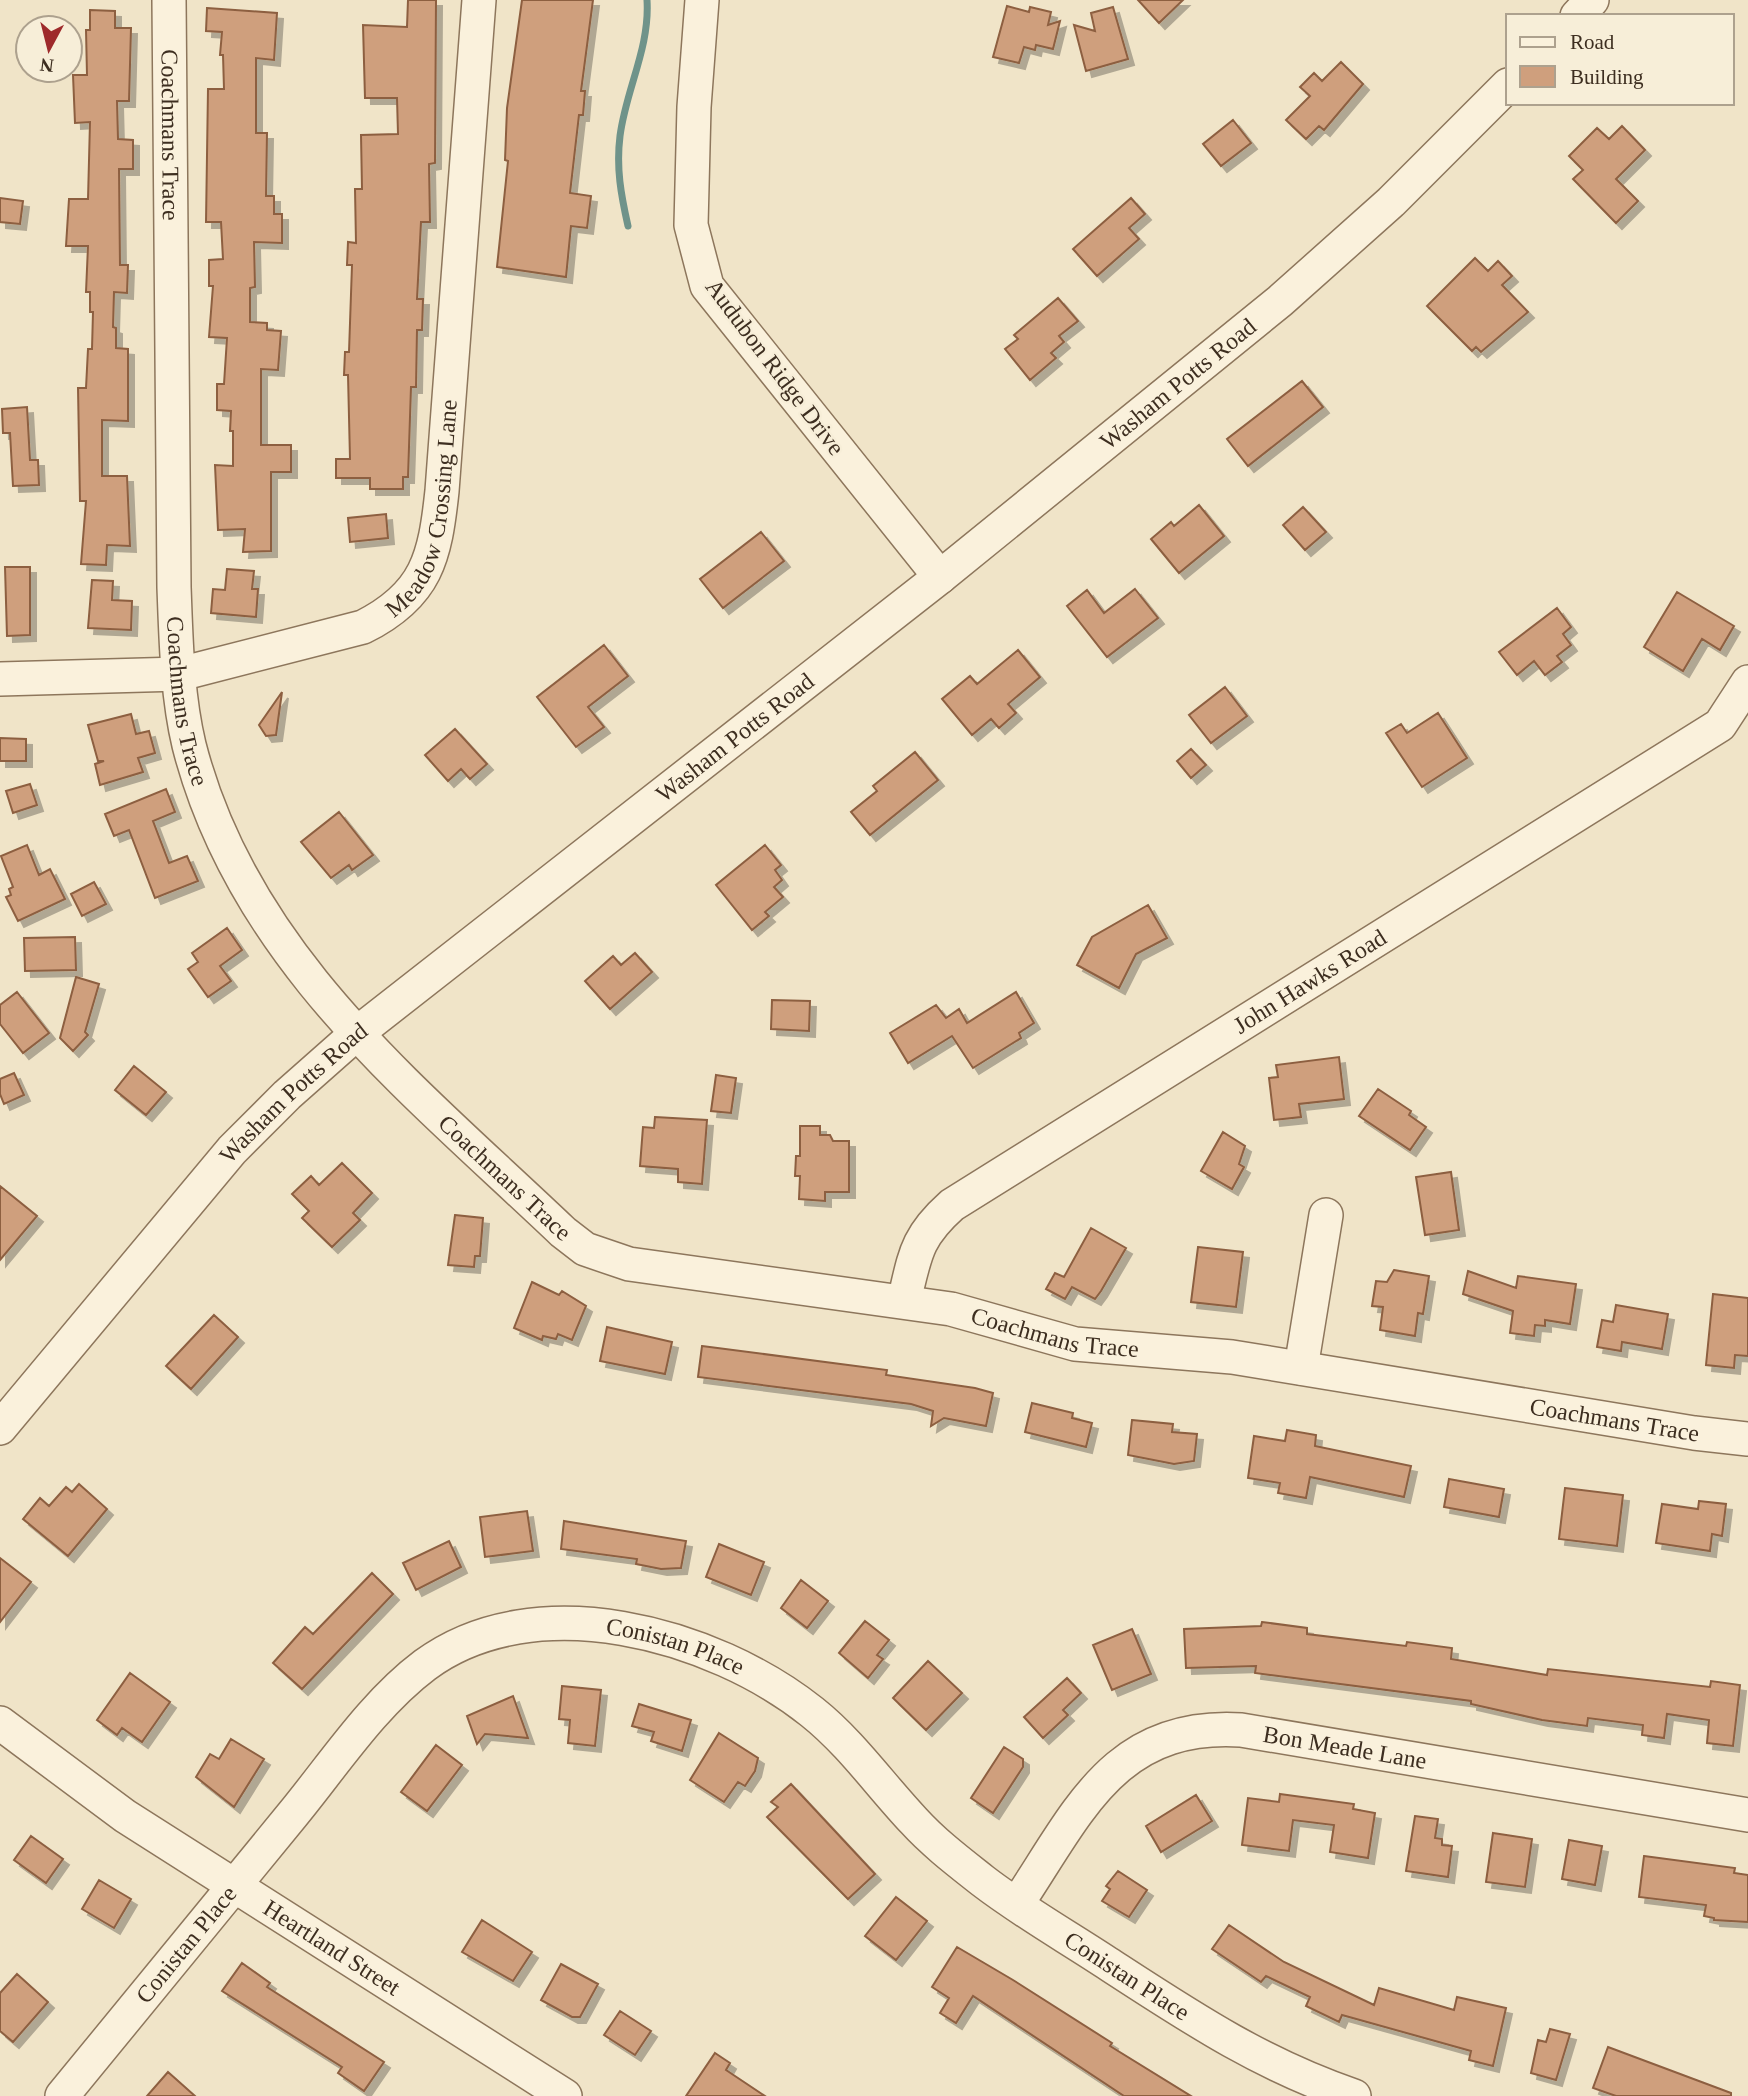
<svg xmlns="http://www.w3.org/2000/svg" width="1748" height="2096" font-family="Georgia,serif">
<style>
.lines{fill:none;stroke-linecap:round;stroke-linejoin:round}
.stream{stroke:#6f938a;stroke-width:7}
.building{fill:#cf9f7d;stroke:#8d5f41;stroke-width:2;filter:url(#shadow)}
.minor-casing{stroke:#8d765c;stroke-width:36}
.minor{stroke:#faf1dc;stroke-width:33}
.labels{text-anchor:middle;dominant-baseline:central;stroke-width:5;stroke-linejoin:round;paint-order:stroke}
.street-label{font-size:24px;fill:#3d2e20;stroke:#f7eed8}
</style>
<defs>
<filter id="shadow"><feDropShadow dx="6" dy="6" stdDeviation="0" flood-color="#0004"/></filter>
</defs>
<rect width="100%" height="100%" fill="#f0e4c8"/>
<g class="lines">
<!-- stream -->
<path class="stream" d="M 628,226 C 621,195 616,168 620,136 C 626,89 650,48 647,0"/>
</g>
<!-- building -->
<path class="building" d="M 408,0 L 436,0 L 435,163 L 429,164 L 430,222 L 421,222 L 417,299 L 423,299 L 422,330 L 417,330 L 416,387 L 411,387 L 408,477 L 403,477 L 403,489 L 370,489 L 370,478 L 336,478 L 336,459 L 350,459 L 348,375 L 344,375 L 345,352 L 349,352 L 352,265 L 347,265 L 348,242 L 356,243 L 355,189 L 362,189 L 361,135 L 398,134 L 397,98 L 365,98 L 363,25 L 407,27 Z
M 522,0 L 593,0 L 581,91 L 585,91 L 583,115 L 579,115 L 570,193 L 591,196 L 587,228 L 571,226 L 566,277 L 497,267 L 508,161 L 505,160 L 507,108 Z
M 1138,0 L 1183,0 L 1159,23 Z
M 1007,6 L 1029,12 L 1030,7 L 1051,12 L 1048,25 L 1060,21 L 1053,49 L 1036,45 L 1035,50 L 1024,47 L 1019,63 L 993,57 Z
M 1113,7 L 1128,59 L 1086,71 L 1074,25 L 1095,31 L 1091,13 Z
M 207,8 L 277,13 L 274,60 L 256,58 L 256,133 L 267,133 L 266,196 L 274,196 L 274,214 L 282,214 L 282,243 L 254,242 L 255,287 L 250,288 L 250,322 L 267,323 L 267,330 L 281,331 L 278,370 L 261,369 L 261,445 L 291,445 L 291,472 L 271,472 L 271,551 L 243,552 L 245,529 L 218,530 L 215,465 L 233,466 L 233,431 L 230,431 L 231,411 L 217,410 L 217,384 L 224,384 L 227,338 L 209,337 L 213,286 L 209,286 L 209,260 L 223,259 L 221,222 L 206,222 L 208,89 L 224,89 L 223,55 L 220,55 L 222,32 L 206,31 Z
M 90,10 L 115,11 L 115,28 L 131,28 L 129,101 L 117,101 L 118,139 L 133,140 L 133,169 L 119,169 L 120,265 L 128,265 L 127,293 L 114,292 L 113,327 L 116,328 L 116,348 L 128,349 L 128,421 L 102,420 L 102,476 L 127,476 L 130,546 L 107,545 L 106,565 L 81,564 L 86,501 L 80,501 L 78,388 L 86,388 L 88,349 L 92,349 L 93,312 L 90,312 L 90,292 L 86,292 L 88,246 L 66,246 L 69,199 L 88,199 L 90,122 L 75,123 L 73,75 L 87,75 L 86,30 L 90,30 Z
M 1341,62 L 1363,84 L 1324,130 L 1319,126 L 1306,139 L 1286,120 L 1310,96 L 1300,87 L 1314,73 L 1322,81 Z
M 1233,120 L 1251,143 L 1221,166 L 1203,144 Z
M 1622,126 L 1645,150 L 1616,179 L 1638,201 L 1616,223 L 1573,179 L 1583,170 L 1569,156 L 1597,128 L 1609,139 Z
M 0,198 L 23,201 L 20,224 L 0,222 Z
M 1131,198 L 1145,214 L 1129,228 L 1139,239 L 1097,276 L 1073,249 Z
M 1475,258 L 1488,271 L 1498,261 L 1512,276 L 1502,285 L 1528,312 L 1481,352 L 1476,347 L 1472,351 L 1427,306 Z
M 1058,298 L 1078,321 L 1059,336 L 1064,342 L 1051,353 L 1056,358 L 1030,380 L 1005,349 L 1018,339 L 1014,335 Z
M 1302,381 L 1323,407 L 1248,466 L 1227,439 Z
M 27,407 L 30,460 L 38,460 L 39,485 L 13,486 L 10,433 L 3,433 L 2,409 Z
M 1199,505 L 1224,536 L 1179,573 L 1151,539 L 1171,522 L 1174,526 Z
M 1303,507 L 1326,532 L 1305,550 L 1283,525 Z
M 386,514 L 388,538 L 350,542 L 348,518 Z
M 761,532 L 784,561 L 723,608 L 700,579 Z
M 5,567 L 30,567 L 30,635 L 7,636 Z
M 227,569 L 254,571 L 252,589 L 258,589 L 256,617 L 211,613 L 213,589 L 225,590 Z
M 92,580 L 113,581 L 112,600 L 132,601 L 131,630 L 88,628 Z
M 1135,589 L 1158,618 L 1107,657 L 1067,606 L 1087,590 L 1104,613 Z
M 1677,592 L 1734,626 L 1720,650 L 1702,639 L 1683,671 L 1644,647 Z
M 1557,608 L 1571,627 L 1563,634 L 1571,645 L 1557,656 L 1562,662 L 1545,675 L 1534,661 L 1517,675 L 1499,652 Z
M 604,645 L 628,676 L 588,707 L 604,727 L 576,747 L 537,697 Z
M 1018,650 L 1040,677 L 1008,704 L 1016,713 L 999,728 L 991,719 L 972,735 L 942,699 L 970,676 L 977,684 Z
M 1225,687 L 1247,716 L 1211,743 L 1189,715 Z
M 282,692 L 276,735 L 266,736 L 259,725 Z
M 1438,713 L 1467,758 L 1422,787 L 1386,733 L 1401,724 L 1407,733 Z
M 131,714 L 136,734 L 149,731 L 155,753 L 138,758 L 143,772 L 100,785 L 95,764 L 104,761 L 98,761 L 88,725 Z
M 455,729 L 487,764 L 470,779 L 461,769 L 448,781 L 425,755 Z
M 0,738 L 26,739 L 26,761 L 0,761 Z
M 1191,749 L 1206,765 L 1191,778 L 1177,761 Z
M 915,752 L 938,780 L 870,835 L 851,812 L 877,791 L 873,786 Z
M 30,784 L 37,805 L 13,813 L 6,791 Z
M 166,789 L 175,812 L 153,821 L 169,863 L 187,856 L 198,881 L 155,898 L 129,830 L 114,836 L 105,814 Z
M 339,812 L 373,855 L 352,870 L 349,865 L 331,878 L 301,842 Z
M 27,845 L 39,875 L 50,869 L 65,899 L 18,921 L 6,897 L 11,895 L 9,889 L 13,887 L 1,856 Z
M 765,845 L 781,865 L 775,870 L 782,880 L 774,887 L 783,897 L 765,912 L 769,916 L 752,930 L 716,885 Z
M 94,882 L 106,904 L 82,916 L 71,894 Z
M 1148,905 L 1167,938 L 1136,954 L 1119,988 L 1077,965 L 1092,937 Z
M 227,928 L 242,950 L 220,966 L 231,981 L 208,997 L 188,969 L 198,962 L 192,953 Z
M 75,937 L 76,970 L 25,971 L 24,938 Z
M 635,953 L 652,972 L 610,1009 L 585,981 L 613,956 L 621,965 Z
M 76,977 L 99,984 L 85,1032 L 88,1035 L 73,1051 L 60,1038 Z
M 17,992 L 49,1033 L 23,1053 L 0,1024 L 0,1005 Z
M 1016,992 L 1034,1023 L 1019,1033 L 1021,1038 L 973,1068 L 952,1036 L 908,1063 L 890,1033 L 936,1005 L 946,1018 L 959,1009 L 967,1023 Z
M 772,1000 L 810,1001 L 809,1031 L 771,1029 Z
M 1339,1057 L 1344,1099 L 1299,1104 L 1301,1117 L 1274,1120 L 1269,1078 L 1278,1077 L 1276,1065 Z
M 134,1066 L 166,1092 L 146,1115 L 115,1090 Z
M 14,1073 L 24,1095 L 4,1104 L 0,1094 L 0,1079 Z
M 716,1075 L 736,1078 L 731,1113 L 711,1111 Z
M 1378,1089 L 1411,1111 L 1409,1115 L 1426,1127 L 1410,1150 L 1359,1116 Z
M 655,1117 L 707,1120 L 702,1184 L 678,1182 L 678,1169 L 640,1166 L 643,1127 L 654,1128 Z
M 800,1126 L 820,1126 L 820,1135 L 830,1135 L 833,1141 L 849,1141 L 849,1192 L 825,1192 L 825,1201 L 799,1199 L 800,1176 L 795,1176 L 796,1156 L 800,1156 Z
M 1223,1132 L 1245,1146 L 1239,1164 L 1244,1167 L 1232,1189 L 1201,1171 Z
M 342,1163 L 372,1193 L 353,1213 L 360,1220 L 332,1247 L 302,1218 L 309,1211 L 292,1194 L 311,1176 L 319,1185 Z
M 1451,1172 L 1459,1230 L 1425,1235 L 1416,1177 Z
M 0,1186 L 37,1216 L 0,1260 Z
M 455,1215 L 483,1218 L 480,1256 L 475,1256 L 474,1267 L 448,1265 Z
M 1091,1228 L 1126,1248 L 1101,1291 L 1095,1299 L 1072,1287 L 1065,1299 L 1046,1289 L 1055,1273 L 1064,1277 Z
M 1198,1247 L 1243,1252 L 1236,1307 L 1191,1302 Z
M 1394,1270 L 1429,1276 L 1423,1314 L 1418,1313 L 1415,1336 L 1380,1330 L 1383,1307 L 1372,1306 L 1376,1281 L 1387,1282 Z
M 1468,1271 L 1516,1288 L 1518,1276 L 1576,1284 L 1570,1324 L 1545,1320 L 1545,1326 L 1535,1325 L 1534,1336 L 1510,1333 L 1513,1311 L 1463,1294 Z
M 532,1282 L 559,1295 L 562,1291 L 586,1306 L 572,1340 L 558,1334 L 556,1339 L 543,1336 L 542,1340 L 514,1328 Z
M 1713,1294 L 1748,1298 L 1748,1356 L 1735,1355 L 1734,1368 L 1706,1365 Z
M 1616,1305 L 1668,1314 L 1662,1349 L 1622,1342 L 1621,1351 L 1597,1347 L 1602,1320 L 1613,1322 Z
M 214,1315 L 238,1337 L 191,1389 L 166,1366 Z
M 607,1327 L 672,1342 L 665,1374 L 600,1361 Z
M 702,1346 L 887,1370 L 886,1375 L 975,1388 L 993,1393 L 986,1426 L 944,1418 L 931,1426 L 933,1411 L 911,1404 L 698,1377 Z
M 1032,1403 L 1073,1413 L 1072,1418 L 1092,1423 L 1086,1447 L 1025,1432 Z
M 1132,1420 L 1173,1424 L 1172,1432 L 1197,1434 L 1194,1461 L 1174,1464 L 1128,1455 Z
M 1287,1430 L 1316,1435 L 1315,1446 L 1411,1466 L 1404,1497 L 1310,1477 L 1306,1498 L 1278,1493 L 1280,1483 L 1248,1478 L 1254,1436 L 1285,1441 Z
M 1449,1479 L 1504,1489 L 1499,1517 L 1444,1507 Z
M 79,1484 L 107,1509 L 68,1556 L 23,1519 L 40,1498 L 49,1506 L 66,1487 L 72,1492 Z
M 1565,1488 L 1623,1495 L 1617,1546 L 1559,1539 Z
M 1699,1501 L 1726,1504 L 1722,1536 L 1712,1534 L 1710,1551 L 1656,1543 L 1662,1504 L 1698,1509 Z
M 527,1511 L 533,1551 L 485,1557 L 480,1517 Z
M 564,1521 L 686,1541 L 681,1568 L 661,1569 L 636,1564 L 637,1559 L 561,1549 Z
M 449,1541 L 461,1567 L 416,1590 L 403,1563 Z
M 719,1544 L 764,1562 L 751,1595 L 706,1577 Z
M 0,1558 L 31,1582 L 0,1622 Z
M 372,1573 L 393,1594 L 302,1689 L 273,1663 L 305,1627 L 313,1634 Z
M 801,1580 L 828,1601 L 807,1628 L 781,1608 Z
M 865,1621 L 889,1640 L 877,1655 L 883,1659 L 868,1678 L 839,1653 Z
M 1262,1622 L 1307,1628 L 1307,1634 L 1406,1646 L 1407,1642 L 1452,1648 L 1451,1659 L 1547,1675 L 1548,1669 L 1710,1687 L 1711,1681 L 1740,1685 L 1733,1746 L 1707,1743 L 1709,1720 L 1667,1714 L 1664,1738 L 1642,1735 L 1643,1725 L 1588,1718 L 1587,1726 L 1542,1720 L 1471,1704 L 1471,1701 L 1255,1673 L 1256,1666 L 1186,1668 L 1184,1629 L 1261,1626 Z
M 1132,1629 L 1151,1674 L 1112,1690 L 1093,1645 Z
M 928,1661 L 962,1693 L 926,1730 L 893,1698 Z
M 130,1673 L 170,1702 L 142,1742 L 122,1728 L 117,1735 L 97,1720 Z
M 1067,1678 L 1081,1693 L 1063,1710 L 1068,1715 L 1043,1738 L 1024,1717 Z
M 562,1686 L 601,1690 L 595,1746 L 568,1743 L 570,1720 L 559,1719 Z
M 513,1696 L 528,1738 L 485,1734 L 477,1744 L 467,1716 Z
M 639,1704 L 691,1720 L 682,1751 L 651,1741 L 654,1732 L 632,1726 Z
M 719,1733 L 758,1758 L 755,1771 L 745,1786 L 738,1782 L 724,1802 L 690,1780 Z
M 231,1739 L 264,1759 L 234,1807 L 196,1777 L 210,1754 L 219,1759 Z
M 436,1745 L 462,1765 L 427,1811 L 401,1792 Z
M 1004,1747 L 1023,1759 L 1023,1767 L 993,1813 L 971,1798 Z
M 791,1784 L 875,1874 L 848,1899 L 767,1817 L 778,1807 L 771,1802 Z
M 1280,1794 L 1354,1804 L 1353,1809 L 1375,1813 L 1368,1858 L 1330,1852 L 1334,1825 L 1293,1820 L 1289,1851 L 1242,1845 L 1248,1798 L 1279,1802 Z
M 1196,1795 L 1212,1821 L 1161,1852 L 1146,1826 Z
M 1415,1816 L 1438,1819 L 1435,1838 L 1442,1839 L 1442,1845 L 1452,1846 L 1448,1877 L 1406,1871 Z
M 1493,1833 L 1532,1839 L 1525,1887 L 1486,1882 Z
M 31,1836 L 63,1859 L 46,1883 L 14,1860 Z
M 1569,1840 L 1602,1846 L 1595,1885 L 1562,1879 Z
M 1644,1856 L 1735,1868 L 1734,1873 L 1748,1875 L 1748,1922 L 1714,1920 L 1714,1918 L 1704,1916 L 1706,1905 L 1639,1897 Z
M 1118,1871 L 1147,1890 L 1129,1917 L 1102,1901 L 1110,1889 L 1106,1886 Z
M 99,1880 L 131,1899 L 114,1928 L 82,1909 Z
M 896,1897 L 927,1921 L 896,1960 L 865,1936 Z
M 482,1920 L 532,1952 L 513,1981 L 462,1952 Z
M 1229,1925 L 1284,1962 L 1374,2005 L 1379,1988 L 1454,2010 L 1457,1997 L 1506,2008 L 1493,2066 L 1469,2060 L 1471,2051 L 1342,2015 L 1339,2022 L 1306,2006 L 1310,1997 L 1266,1976 L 1261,1982 L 1212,1949 Z
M 957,1947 L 1013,1980 L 1112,2043 L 1110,2046 L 1191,2096 L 1124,2096 L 973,1996 L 956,2023 L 940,2013 L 949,1998 L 932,1987 Z
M 242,1963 L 270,1983 L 267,1987 L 384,2062 L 364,2091 L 338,2073 L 342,2067 L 222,1991 Z
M 561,1964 L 598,1984 L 580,2017 L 572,2017 L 541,2000 Z
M 17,1974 L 48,2002 L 13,2042 L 0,2031 L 0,1993 Z
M 620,2011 L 651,2031 L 635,2055 L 604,2035 Z
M 1550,2029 L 1570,2034 L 1556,2080 L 1531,2073 L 1538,2040 L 1546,2042 Z
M 1608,2047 L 1731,2093 L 1731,2096 L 1616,2096 L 1593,2088 Z
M 715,2053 L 730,2063 L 726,2070 L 765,2096 L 686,2096 Z
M 168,2072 L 195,2096 L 147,2096 Z"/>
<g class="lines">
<defs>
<g id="minor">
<path id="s1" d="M 169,0 L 174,587 C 176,639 177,695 189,745 C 243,957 413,1089 563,1232 L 585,1249 L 629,1264 L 951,1309 L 1075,1344 L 1232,1357 L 1694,1433 L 1748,1439"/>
<path d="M 702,0 L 694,107 L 691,225 L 707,286 L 940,577"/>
<path d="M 1577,16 L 1592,0"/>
<path id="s2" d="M 0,679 L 180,674 L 363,627 C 427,595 435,557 442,491 L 479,0"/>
<path id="s3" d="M 904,1301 C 915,1256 915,1238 952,1205 L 1720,725 L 1748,682"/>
<path d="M 1301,1368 L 1326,1215"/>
<path id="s4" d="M 0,1428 L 232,1150 L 287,1095 L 356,1034 L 940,577 L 1280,301 L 1391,202 L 1508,85"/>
<path id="s5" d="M 0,1723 L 125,1816 L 565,2096"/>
<path id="s6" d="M 1017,1904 C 1078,1813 1114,1722 1241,1730 L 1748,1815"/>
<path id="s7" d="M 62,2096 C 139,2002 216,1908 293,1814 C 334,1764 373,1704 425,1665 C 535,1584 713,1633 812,1712 C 851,1743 880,1785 914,1821 C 934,1843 959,1862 983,1881 C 1022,1911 1066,1936 1107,1963 C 1190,2017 1260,2064 1354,2096"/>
</g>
</defs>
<!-- minor casing -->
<use href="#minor" class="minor-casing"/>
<!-- minor -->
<use href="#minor" class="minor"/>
</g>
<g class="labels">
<!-- street labels -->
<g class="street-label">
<text stroke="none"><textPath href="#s1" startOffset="135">Coachmans Trace</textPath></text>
<text transform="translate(775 367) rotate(53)">Audubon Ridge Drive</text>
<text stroke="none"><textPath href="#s4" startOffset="1580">Washam Potts Road</textPath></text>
<text stroke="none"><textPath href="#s2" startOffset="513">Meadow Crossing Lane</textPath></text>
<text stroke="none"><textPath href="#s1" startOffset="702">Coachmans Trace</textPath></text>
<text stroke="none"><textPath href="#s4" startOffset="1013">Washam Potts Road</textPath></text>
<text stroke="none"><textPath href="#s3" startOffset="532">John Hawks Road</textPath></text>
<text stroke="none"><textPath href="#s4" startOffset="446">Washam Potts Road</textPath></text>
<text stroke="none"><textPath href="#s1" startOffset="1290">Coachmans Trace</textPath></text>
<text stroke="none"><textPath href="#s1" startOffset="1876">Coachmans Trace</textPath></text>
<text stroke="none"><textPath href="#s1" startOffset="2443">Coachmans Trace</textPath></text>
<text stroke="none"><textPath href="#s7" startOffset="826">Conistan Place</textPath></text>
<text stroke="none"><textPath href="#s6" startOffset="408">Bon Meade Lane</textPath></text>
<text stroke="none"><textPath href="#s7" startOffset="196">Conistan Place</textPath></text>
<text stroke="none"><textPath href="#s5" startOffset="401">Heartland Street</textPath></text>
<text stroke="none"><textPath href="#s7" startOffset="1393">Conistan Place</textPath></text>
</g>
</g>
<!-- legend -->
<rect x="1506" y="14" width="228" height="91" fill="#f7eed8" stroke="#ada18e" stroke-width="2"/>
<rect x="1520" y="37" width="35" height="10" fill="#faf1dc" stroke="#ada18e" stroke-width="2"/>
<text x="1570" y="49" font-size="21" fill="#3d2e20">Road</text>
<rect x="1520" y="66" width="35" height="21" fill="#cf9f7d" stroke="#ada18e" stroke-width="2"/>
<text x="1570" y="84" font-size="21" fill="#3d2e20">Building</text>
<!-- north arrow -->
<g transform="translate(49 49) rotate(187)"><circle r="33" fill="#f7eed8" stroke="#ada18e" stroke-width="2"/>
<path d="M0-5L12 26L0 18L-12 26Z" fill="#9e2a2b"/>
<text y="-10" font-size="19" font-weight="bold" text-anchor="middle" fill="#3d2e20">N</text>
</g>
</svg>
